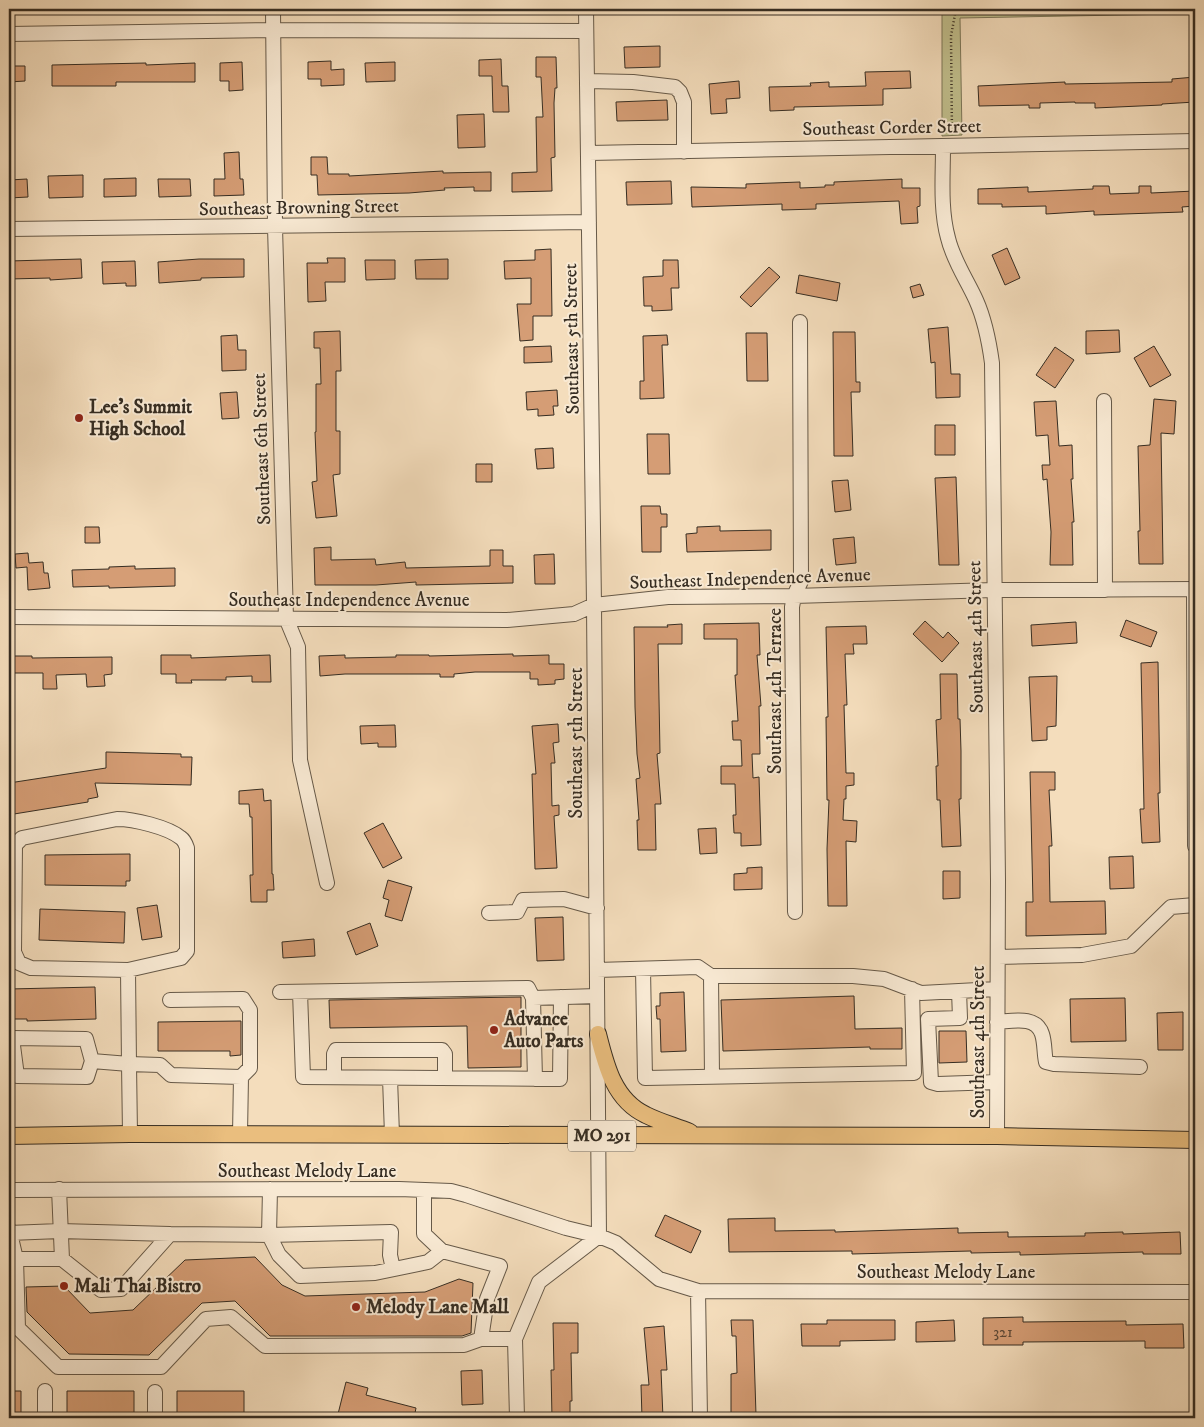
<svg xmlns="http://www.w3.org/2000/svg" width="1204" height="1427" font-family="'IM FELL DW Pica',serif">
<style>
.green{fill:#c1bf8d;stroke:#7c7658}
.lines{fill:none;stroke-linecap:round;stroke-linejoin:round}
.stream{stroke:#738278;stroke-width:4}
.building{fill:#d59d75;stroke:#362d22}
.minor-casing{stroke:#665948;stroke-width:16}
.major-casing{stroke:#362d22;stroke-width:18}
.path{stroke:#362d22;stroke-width:2.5;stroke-dasharray:1 2.5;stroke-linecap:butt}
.minor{stroke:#f8e9d3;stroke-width:14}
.major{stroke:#eabe7e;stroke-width:16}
.poi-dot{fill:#8f2418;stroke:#f8e9d3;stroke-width:2}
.labels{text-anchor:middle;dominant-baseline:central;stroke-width:4;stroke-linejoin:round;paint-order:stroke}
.number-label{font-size:16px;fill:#5e4937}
.shield{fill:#f8e9d3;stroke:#706557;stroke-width:1}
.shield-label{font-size:18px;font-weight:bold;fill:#362d22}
.street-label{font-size:19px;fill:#362d22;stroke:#f8e9d3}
.poi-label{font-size:19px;font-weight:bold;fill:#362d22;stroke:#f8e9d3;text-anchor:start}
</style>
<rect width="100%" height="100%" fill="#f4ddbc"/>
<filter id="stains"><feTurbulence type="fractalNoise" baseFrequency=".004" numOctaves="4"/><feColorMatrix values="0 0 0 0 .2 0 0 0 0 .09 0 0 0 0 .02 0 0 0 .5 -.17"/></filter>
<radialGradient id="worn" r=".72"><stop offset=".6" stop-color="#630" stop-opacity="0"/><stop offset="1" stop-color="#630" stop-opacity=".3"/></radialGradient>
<!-- green -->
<path class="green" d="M 942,9 L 1176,9 L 1176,14 L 960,18 L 962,135 L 942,136 Z"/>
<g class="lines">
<!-- stream -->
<path class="stream" d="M 969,10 L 1058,9"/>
</g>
<!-- building -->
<path class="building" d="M 660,46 L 660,67 L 625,68 L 624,47 Z
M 536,57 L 556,57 L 557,88 L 555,88 L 554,103 L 555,157 L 551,158 L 552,191 L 512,192 L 512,173 L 537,172 L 536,117 L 543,117 L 541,77 L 536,77 Z
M 501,59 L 502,86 L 508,86 L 509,112 L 493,112 L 492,76 L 479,76 L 479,60 Z
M 331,61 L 331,70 L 344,69 L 344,85 L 321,86 L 321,79 L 308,79 L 308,62 Z
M 242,62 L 243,90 L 229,91 L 229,81 L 220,81 L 220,63 Z
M 395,62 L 395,81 L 366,82 L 365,63 Z
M 146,63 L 146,65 L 195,63 L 195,82 L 116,82 L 116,86 L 52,86 L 52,65 Z
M 9,66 L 25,66 L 25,81 L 9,82 Z
M 910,71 L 911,88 L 883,89 L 883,105 L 794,107 L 794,110 L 770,111 L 769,87 L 811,86 L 810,83 L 829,82 L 829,87 L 866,86 L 865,72 Z
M 1195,77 L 1195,102 L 1162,104 L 1162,105 L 1095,108 L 1095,103 L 1075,103 L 1075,102 L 1040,103 L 1040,108 L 1029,108 L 1029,105 L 979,106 L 978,86 L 1065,82 L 1065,84 L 1172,82 L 1172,79 Z
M 739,81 L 740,98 L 726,99 L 727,113 L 711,114 L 709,84 Z
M 667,100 L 668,120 L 617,121 L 616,102 Z
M 484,114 L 485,147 L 458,148 L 457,115 Z
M 239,152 L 240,179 L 243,179 L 244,195 L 214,196 L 214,179 L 225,179 L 224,153 Z
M 311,157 L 327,157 L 328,174 L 349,174 L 349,176 L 443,171 L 443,173 L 491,172 L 491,191 L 474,191 L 474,187 L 444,188 L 445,190 L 409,193 L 318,195 L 317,175 L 311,175 Z
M 83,175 L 83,197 L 49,198 L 48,176 Z
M 136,178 L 136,196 L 104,197 L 104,179 Z
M 27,179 L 28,197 L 9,198 L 9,180 Z
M 158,179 L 190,179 L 191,196 L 159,197 Z
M 902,179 L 902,188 L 920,188 L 920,206 L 917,207 L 918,223 L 901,224 L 899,201 L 816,204 L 816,209 L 782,210 L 782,204 L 692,207 L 691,187 L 746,188 L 746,184 L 800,182 L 800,188 L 825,187 L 825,185 L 834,185 L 834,182 Z
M 671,181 L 672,204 L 627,205 L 626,182 Z
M 1093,186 L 1109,186 L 1110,194 L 1139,193 L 1139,186 L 1151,186 L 1151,193 L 1195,191 L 1195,206 L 1182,207 L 1183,212 L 1094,215 L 1094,211 L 1046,214 L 1046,206 L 1002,207 L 1002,204 L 978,204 L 978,189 L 1028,187 L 1028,192 L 1093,189 Z
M 1007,248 L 1020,278 L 1005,285 L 992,255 Z
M 551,249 L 552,316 L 533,316 L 533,340 L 520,341 L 517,304 L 531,304 L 531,278 L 505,279 L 504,261 L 535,260 L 535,250 Z
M 327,258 L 345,258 L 345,282 L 325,282 L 326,301 L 308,302 L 307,263 L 328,263 Z
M 81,259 L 82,278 L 50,280 L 50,278 L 9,279 L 9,261 Z
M 199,259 L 244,259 L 244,277 L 201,278 L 201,280 L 159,283 L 158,262 Z
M 448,259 L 448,279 L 416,279 L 415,260 Z
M 365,260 L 395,260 L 395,279 L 366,280 Z
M 663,260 L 678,260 L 679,288 L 671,288 L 672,310 L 652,311 L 652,306 L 644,306 L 643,277 L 663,276 Z
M 135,261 L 136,286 L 126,286 L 126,283 L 103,284 L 102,262 Z
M 769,267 L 780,277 L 751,307 L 740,297 Z
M 799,275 L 840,283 L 837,301 L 796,293 Z
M 920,284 L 924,295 L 913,298 L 910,287 Z
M 948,327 L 951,374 L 960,374 L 960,397 L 936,398 L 935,362 L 931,363 L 928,329 Z
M 1119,330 L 1120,352 L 1086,354 L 1086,331 Z
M 340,331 L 341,371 L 336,371 L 336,431 L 340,431 L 340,474 L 333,475 L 337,516 L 316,518 L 312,482 L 317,481 L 315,432 L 316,432 L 316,384 L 321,384 L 320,348 L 314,348 L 314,332 Z
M 833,332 L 855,332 L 856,382 L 860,382 L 860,392 L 851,392 L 853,456 L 834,456 Z
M 746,333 L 767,333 L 768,381 L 747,381 Z
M 237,335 L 238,350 L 246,350 L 246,370 L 222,371 L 221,336 Z
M 667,335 L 668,345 L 662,345 L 664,398 L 640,399 L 640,381 L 644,381 L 643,336 Z
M 551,346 L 552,362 L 524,363 L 524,347 Z
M 1154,346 L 1171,375 L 1150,387 L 1134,358 Z
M 1055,347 L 1074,360 L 1055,388 L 1036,375 Z
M 557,390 L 558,406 L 553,406 L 554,415 L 538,416 L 538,409 L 527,410 L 526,392 Z
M 237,392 L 239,418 L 222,419 L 220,393 Z
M 1154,399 L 1176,401 L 1174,434 L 1161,433 L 1163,564 L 1139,564 L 1138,531 L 1140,531 L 1138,446 L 1150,445 Z
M 1056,401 L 1059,446 L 1072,445 L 1073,479 L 1071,479 L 1074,522 L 1072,522 L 1073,565 L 1050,565 L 1051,532 L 1047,479 L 1043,480 L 1042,465 L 1050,465 L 1048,435 L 1036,436 L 1034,402 Z
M 935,425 L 955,425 L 955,455 L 935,455 Z
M 647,434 L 669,434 L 670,474 L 648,474 Z
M 553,448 L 554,468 L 537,469 L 535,449 Z
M 476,464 L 492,464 L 492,482 L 476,482 Z
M 956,477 L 959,565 L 939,565 L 935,478 Z
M 848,480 L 851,510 L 835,512 L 832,481 Z
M 641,506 L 660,506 L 661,514 L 667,514 L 667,527 L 661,527 L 661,552 L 642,552 Z
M 720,526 L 720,531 L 771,530 L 771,550 L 687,552 L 686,534 L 697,533 L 697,527 Z
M 85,527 L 99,527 L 100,543 L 85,543 Z
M 854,537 L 856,563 L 836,565 L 833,539 Z
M 331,547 L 331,560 L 375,559 L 376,565 L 405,562 L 406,568 L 490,566 L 490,550 L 503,550 L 503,566 L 513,566 L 513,583 L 416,585 L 416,582 L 376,585 L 315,585 L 314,548 Z
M 28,553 L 29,563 L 43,562 L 44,573 L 48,573 L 50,588 L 28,590 L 27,567 L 16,568 L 15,554 Z
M 554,554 L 555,584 L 535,584 L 534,555 Z
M 135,566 L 135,569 L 175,568 L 175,586 L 109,588 L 109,586 L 73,587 L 72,570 L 109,569 L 109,567 Z
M 1126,620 L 1157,632 L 1151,647 L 1120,636 Z
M 925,621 L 943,638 L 948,632 L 959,643 L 942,662 L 913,634 Z
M 1076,622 L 1077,643 L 1032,646 L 1031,625 Z
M 759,623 L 760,655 L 757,655 L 761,706 L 759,706 L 760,754 L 752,754 L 753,778 L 759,777 L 761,845 L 741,846 L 741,833 L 734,833 L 733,815 L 736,815 L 735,784 L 721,784 L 721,766 L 742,766 L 741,740 L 733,740 L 732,721 L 738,721 L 735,675 L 737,675 L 737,639 L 704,639 L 704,624 Z
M 682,624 L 682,644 L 658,644 L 660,753 L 657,754 L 661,804 L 655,804 L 656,850 L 638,850 L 637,820 L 639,820 L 636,779 L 640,778 L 637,754 L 635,707 L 634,627 L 668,627 L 667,625 Z
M 866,626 L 867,644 L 853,644 L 854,654 L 845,654 L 847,705 L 844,705 L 846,773 L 854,773 L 854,785 L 846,786 L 846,799 L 844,799 L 843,820 L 857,821 L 856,842 L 846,841 L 847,906 L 828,906 L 827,849 L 829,800 L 827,800 L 826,717 L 828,717 L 826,627 Z
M 513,654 L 513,656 L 549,655 L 549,664 L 564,664 L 564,679 L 555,680 L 555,684 L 538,685 L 538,679 L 530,679 L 530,672 L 475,672 L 454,674 L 454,677 L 440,677 L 440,674 L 345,674 L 320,676 L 319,656 L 345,655 L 345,658 L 396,657 L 396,655 L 429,655 L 429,656 Z
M 161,655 L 191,655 L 191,658 L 270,655 L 271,682 L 252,682 L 252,676 L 226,677 L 226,680 L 191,680 L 192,683 L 176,683 L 176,674 L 161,674 Z
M 12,656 L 32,656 L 32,658 L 112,657 L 112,674 L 104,675 L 105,686 L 87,687 L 86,674 L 56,675 L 57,689 L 43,689 L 43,673 L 12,673 Z
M 1158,662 L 1160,793 L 1158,793 L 1160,842 L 1142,843 L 1140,809 L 1144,809 L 1141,663 Z
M 940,674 L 957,674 L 958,719 L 960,719 L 961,751 L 961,799 L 959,799 L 961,846 L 942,847 L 940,800 L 937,800 L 936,766 L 938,766 L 936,720 L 941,719 Z
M 1057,676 L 1056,726 L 1047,727 L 1047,740 L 1032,741 L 1029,677 Z
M 558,724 L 559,742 L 553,743 L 555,763 L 551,763 L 552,806 L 559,805 L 559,815 L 554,816 L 557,868 L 535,869 L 532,774 L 536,774 L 532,726 Z
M 395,725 L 396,747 L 378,747 L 378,743 L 361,744 L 360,726 Z
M 106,752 L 181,754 L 181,757 L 192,757 L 191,785 L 95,783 L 98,797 L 88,799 L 88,802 L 14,814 L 9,783 L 106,768 Z
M 1030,772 L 1055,772 L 1055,790 L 1049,790 L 1052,846 L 1049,846 L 1050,902 L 1105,901 L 1106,934 L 1026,936 L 1026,902 L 1033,902 Z
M 263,789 L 264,801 L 271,800 L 272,874 L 273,874 L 274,890 L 267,890 L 267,902 L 251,902 L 250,875 L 253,875 L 252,817 L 250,817 L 249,804 L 239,804 L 239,791 Z
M 383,823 L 402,858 L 383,868 L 364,833 Z
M 716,828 L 717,853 L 700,854 L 698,829 Z
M 130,854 L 130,881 L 126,881 L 126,886 L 45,885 L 45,855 Z
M 1133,856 L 1134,888 L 1110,889 L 1109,857 Z
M 762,867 L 762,889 L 734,890 L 734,874 L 747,873 L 747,868 Z
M 943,871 L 960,871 L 960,898 L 943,899 Z
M 388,880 L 412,887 L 402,921 L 385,916 L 389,900 L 383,898 Z
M 157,905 L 162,937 L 142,940 L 137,908 Z
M 40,909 L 125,912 L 124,943 L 39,940 Z
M 563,917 L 564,960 L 537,961 L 535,918 Z
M 370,923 L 378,946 L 356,955 L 347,932 Z
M 314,939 L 315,956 L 283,958 L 282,942 Z
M 95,987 L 96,1019 L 27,1021 L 27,1019 L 9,1019 L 9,989 Z
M 684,992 L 686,1051 L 661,1052 L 660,1019 L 657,1019 L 656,1006 L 660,1006 L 660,993 Z
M 854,996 L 855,1029 L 902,1028 L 902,1049 L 870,1049 L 870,1047 L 723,1051 L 721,1000 Z
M 521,997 L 521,1067 L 468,1068 L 467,1026 L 330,1028 L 329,1000 Z
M 1125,998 L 1126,1041 L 1071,1042 L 1070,999 Z
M 1183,1012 L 1183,1050 L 1158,1050 L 1157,1013 Z
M 241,1021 L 241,1055 L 230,1056 L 230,1051 L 158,1051 L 158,1022 Z
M 939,1031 L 966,1031 L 967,1062 L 939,1063 Z
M 665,1215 L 701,1231 L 691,1253 L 655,1236 Z
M 775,1218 L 775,1231 L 835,1230 L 835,1232 L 958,1228 L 958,1233 L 1008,1232 L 1008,1237 L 1085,1236 L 1085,1233 L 1123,1232 L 1123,1234 L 1180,1232 L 1181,1254 L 1143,1254 L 1143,1252 L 1020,1255 L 1020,1252 L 971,1253 L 971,1251 L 852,1254 L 852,1251 L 729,1252 L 728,1219 Z
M 255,1257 L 282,1285 L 305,1296 L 425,1292 L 459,1279 L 473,1283 L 471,1333 L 462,1336 L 270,1336 L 235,1301 L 202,1303 L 149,1355 L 69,1354 L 27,1312 L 26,1287 L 64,1286 L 90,1313 L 133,1310 L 185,1260 Z
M 1023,1317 L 1023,1322 L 1126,1321 L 1126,1325 L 1183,1324 L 1184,1348 L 1145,1348 L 1145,1341 L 1023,1342 L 1023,1345 L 983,1345 L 983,1318 Z
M 731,1320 L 753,1320 L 756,1415 L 731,1415 L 731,1374 L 737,1373 L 736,1336 L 732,1336 Z
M 827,1320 L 895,1320 L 895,1340 L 840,1341 L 840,1346 L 802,1346 L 801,1324 L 827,1324 Z
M 954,1320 L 955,1341 L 916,1342 L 916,1322 Z
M 553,1323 L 578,1323 L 578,1353 L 571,1353 L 572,1401 L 570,1401 L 570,1418 L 552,1418 L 551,1370 L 554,1370 Z
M 664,1326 L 667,1370 L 661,1370 L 663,1418 L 642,1418 L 641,1385 L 649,1385 L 644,1328 Z
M 482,1370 L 483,1404 L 462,1405 L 461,1371 Z
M 346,1382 L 368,1388 L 366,1395 L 416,1408 L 414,1418 L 371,1418 L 359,1415 L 359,1418 L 337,1418 Z
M 9,1391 L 21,1391 L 21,1415 L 18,1418 L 9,1418 Z
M 67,1391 L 134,1391 L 134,1415 L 131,1418 L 67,1418 Z
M 177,1391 L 244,1391 L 244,1418 L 177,1418 Z"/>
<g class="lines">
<defs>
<path id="minor" d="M 273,9 L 275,227 L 286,618 L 298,647 L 300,760 L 327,883
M 586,9 L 594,605 L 599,1236
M 9,34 L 274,30 L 586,31
M 587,81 L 633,82 L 675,87 L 680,92 L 684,102 L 684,152
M 943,147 C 943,176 940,209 948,238 C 953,260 967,280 976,300 C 985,320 989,341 992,363 L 998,880 L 997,1136
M 589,153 L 1195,141
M 9,229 L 589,222
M 1104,401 L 1105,590
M 1194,589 L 1195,846
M 9,617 L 507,620 L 563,615 L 574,614 L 594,605 L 668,597 L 794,596 L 994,590 L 1195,589
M 795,912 L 792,607 L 794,596 L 801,581 L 800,322
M 489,913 L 517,912 L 523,900 L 564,899 L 597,908
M 998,957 L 1082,955 L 1131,946 L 1171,907 L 1195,905
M 643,969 L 645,1078 L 914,1073 L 912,989
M 128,970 L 31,968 L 19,963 L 14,952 L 15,845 L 22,838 L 117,819 C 133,819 168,827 181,838 C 184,840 186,845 187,848 L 187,951 L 181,958 L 128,970 L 129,1064 L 160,1065 L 171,1075 L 241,1077
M 597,970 L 698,967 L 711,976 L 853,976 L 884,979 L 921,993 L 997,989
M 711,976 L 712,1076
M 959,991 L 960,1018 L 928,1019 L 931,1082 L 938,1084 L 997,1082
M 280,992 L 528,988 L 533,998 L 597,996
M 300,992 L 303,1077 L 560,1079 L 561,997
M 533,998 L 535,1079
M 170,1000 L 243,999 L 250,1010 L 250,1068 L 241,1077 L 240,1134
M 997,1022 C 1013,1021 1036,1015 1042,1034 C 1045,1043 1044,1053 1046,1062 L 1054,1064 L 1140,1067
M 92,1061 L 86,1039 L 12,1038 L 17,1076 L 87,1077 L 92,1061 L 129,1064 L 130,1134
M 334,1077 L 334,1054 L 336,1050 L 442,1050 L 445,1054 L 445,1078
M 390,1078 L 392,1135
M 59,1189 L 62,1259
M 270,1189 L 269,1235 L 391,1232 L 390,1255 L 393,1269
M 9,1190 L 399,1189 L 451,1191 L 466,1195 L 566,1228 L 599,1236 L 616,1243 L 659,1279 L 698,1291 L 1195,1292
M 424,1190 L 424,1234 L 442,1251
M 9,1229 L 16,1259
M 9,1233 L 60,1231 L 170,1234
M 698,1291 L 700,1418
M 481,1339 L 464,1345 L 265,1346 L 231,1317 L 206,1319 L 161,1367 L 58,1367 L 18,1328 L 16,1259 L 62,1259 L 101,1290 L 121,1289 L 170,1234 L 269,1235 L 279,1255 L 300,1276 L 375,1273 L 428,1262 L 442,1251 L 500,1266 L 487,1299 L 481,1339 L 515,1339
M 155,1392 L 155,1418
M 45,1418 L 45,1391
M 517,1418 L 515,1339 L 539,1282 L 599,1236"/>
<path id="major" d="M 598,1034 C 606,1066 614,1100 646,1115 C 660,1122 675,1126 690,1132
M 9,1136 L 130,1134 L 997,1136 L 1195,1140"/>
</defs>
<!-- minor casing -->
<use href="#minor" class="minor-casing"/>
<!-- major casing -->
<use href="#major" class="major-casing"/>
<!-- path -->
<path class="path" d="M 952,134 L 951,36 L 956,9"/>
<!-- minor -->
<use href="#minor" class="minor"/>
<!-- major -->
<use href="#major" class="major"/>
</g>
<!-- markers -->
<g class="poi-dot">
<circle cx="79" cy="418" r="5"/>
<circle cx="494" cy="1030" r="5"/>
<circle cx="64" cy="1286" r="5"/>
<circle cx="356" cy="1307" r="5"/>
</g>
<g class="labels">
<!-- number labels -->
<g class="number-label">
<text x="1003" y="1332">321</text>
</g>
<!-- shield labels -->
<rect class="shield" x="568" y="1120.5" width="68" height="31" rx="4"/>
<g class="shield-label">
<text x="602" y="1136">MO 291</text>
</g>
<!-- street labels -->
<g class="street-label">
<text transform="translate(892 128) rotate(-1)">Southeast Corder Street</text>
<text transform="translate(299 208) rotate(-1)">Southeast Browning Street</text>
<text transform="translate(572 339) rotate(-91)">Southeast 5th Street</text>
<text transform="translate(262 449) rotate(-92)">Southeast 6th Street</text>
<text transform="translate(750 579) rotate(-2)">Southeast Independence Avenue</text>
<text x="349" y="600">Southeast Independence Avenue</text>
<text transform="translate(976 637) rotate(-91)">Southeast 4th Street</text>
<text transform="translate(775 691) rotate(-90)">Southeast 4th Terrace</text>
<text transform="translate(576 743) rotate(-90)">Southeast 5th Street</text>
<text transform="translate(978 1042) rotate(-90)">Southeast 4th Street</text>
<text x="307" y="1171">Southeast Melody Lane</text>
<text x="946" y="1272">Southeast Melody Lane</text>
</g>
<!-- poi labels -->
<g class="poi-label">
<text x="89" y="407">Lee's Summit<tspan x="89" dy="22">High School</tspan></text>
<text x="504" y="1019">Advance<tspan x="504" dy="22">Auto Parts</tspan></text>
<text x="74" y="1286">Mali Thai Bistro</text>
<text x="366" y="1307">Melody Lane Mall</text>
</g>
</g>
<!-- margin -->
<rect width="1204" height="1427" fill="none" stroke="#f4ddbc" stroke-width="30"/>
<rect x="10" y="10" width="1184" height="1407" fill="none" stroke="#362d22" stroke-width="2.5"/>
<rect x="15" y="15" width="1174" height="1397" fill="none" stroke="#362d22"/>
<rect width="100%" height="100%" filter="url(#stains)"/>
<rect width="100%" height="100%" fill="url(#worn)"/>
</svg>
